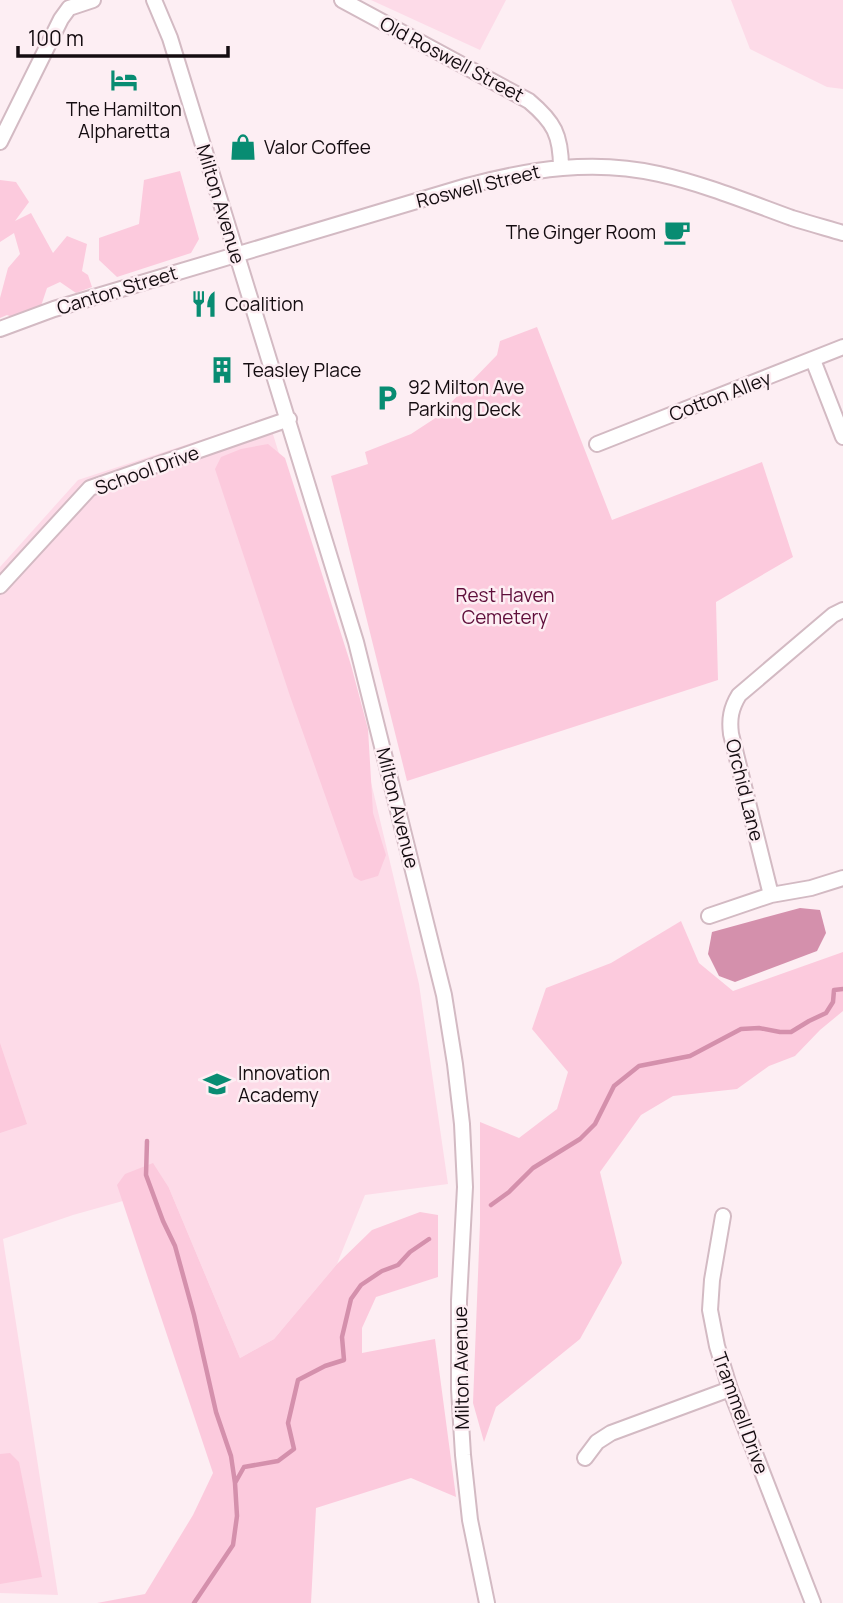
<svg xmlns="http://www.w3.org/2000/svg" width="843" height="1603" font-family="Manrope,sans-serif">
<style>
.built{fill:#fddbe8}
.green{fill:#fccadd}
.water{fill:#d490ac}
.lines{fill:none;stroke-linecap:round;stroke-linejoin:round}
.stream{stroke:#d490ac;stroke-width:4.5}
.minor-casing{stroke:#d3bac3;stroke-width:18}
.minor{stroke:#fff;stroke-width:14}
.labels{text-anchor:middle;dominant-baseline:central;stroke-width:5;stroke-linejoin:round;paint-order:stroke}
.street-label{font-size:19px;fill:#140c10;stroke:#fdeef3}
.poi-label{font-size:19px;fill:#140c10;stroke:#fdeef3;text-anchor:start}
.park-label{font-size:19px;fill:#5f0e3a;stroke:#fdeef3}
</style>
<rect width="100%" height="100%" fill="#fdeef3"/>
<!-- built -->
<path class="built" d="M 371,0 L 506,0 L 480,50 Z
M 731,0 L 843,0 L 843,89 L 827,87 L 750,49 Z
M 268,418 L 340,652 L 419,984 L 448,1184 L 365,1195 L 337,1264 L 274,1339 L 240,1358 L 169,1188 L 73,1215 L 3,1239 L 58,1595 L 0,1593 L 0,567 L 78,480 Z"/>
<!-- green -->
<path class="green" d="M 180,171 L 199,239 L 191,253 L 117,277 L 99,260 L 99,238 L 139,224 L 144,180 Z
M 0,180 L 16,182 L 29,202 L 15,221 L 31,213 L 53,253 L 67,236 L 87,244 L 82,271 L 88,275 L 92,287 L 76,293 L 60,282 L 47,288 L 40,309 L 14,318 L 7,315 L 0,318 L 0,298 L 8,268 L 20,254 L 14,233 L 0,242 Z
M 537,327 L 612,520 L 762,462 L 793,557 L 716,602 L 718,680 L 407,781 L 331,476 L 368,464 L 365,452 L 411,434 L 437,417 L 497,355 L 500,341 Z
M 268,444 L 285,458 L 351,665 L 368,729 L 373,813 L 386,855 L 378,876 L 361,881 L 354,877 L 290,696 L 215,469 L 221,457 L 241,449 Z
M 681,921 L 699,963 L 733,991 L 843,952 L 843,1011 L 820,1030 L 795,1056 L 769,1066 L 737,1089 L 673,1096 L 641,1115 L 600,1172 L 622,1263 L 580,1339 L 496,1407 L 484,1442 L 473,1403 L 480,1223 L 480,1122 L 519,1138 L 557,1109 L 568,1072 L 532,1029 L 546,988 L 611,963 Z
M 0,1043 L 27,1124 L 0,1133 Z
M 153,1163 L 169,1188 L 240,1358 L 274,1339 L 337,1264 L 372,1230 L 420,1212 L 438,1215 L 438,1277 L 376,1297 L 362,1328 L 362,1353 L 435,1339 L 456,1497 L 411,1478 L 316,1508 L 311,1603 L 97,1603 L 145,1594 L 193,1515 L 213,1473 L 117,1185 L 125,1174 Z
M 10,1453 L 19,1462 L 42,1577 L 0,1584 L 0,1454 Z"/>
<!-- water -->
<path class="water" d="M 800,908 L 820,910 L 826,933 L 817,951 L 735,982 L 719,976 L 708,954 L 712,932 Z"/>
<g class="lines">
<!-- stream -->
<path class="stream" d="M 147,1141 L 146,1175 L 163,1221 L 175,1246 L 194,1315 L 216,1412 L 231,1456 L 235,1483
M 491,1205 L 509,1192 L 533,1168 L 580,1139 L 595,1124 L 614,1086 L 639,1066 L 690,1056 L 741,1029 L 759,1028 L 780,1032 L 791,1032 L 809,1021 L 826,1013 L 833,1002 L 834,990 L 843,989
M 194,1603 L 233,1545 L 237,1516 L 235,1483 L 244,1467 L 278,1461 L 294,1449 L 288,1423 L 298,1380 L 325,1366 L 344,1360 L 342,1337 L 351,1299 L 361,1285 L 382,1271 L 398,1265 L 410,1252 L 429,1239"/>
<defs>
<path id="minor" d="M 154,0 L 170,38 L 356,642 L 444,995 L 455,1064 L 462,1124 L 465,1187 L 459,1301 L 459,1389 L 463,1455 L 470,1520 L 487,1603
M 342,0 L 529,101 C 554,122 561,135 561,168
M 0,142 L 61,19 L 69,8 L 93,0
M 0,329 L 54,309 L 467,186 C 530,169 594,159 659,174 C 704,184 748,202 792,218 C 808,223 826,228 843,233
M 813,360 L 843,437
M 597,444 L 843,347
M 0,586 L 90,488 L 289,419
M 771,895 L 731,734 C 729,719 731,708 739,695 L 833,615 L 843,610
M 709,916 L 771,895 L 811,888 L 843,878
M 723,1216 L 712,1280 L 710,1310 L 717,1346 L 730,1389 L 813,1603
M 585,1458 L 597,1442 L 611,1433 L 730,1389"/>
</defs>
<!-- minor casing -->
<use href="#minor" class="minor-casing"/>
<!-- minor -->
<use href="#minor" class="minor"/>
</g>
<!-- icons -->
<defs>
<symbol id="hotel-bare" viewBox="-9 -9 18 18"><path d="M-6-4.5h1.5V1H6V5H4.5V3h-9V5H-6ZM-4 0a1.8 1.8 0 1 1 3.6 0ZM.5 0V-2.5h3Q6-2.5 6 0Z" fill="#088c72" stroke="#fdeef3" stroke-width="2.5" paint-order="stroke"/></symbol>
<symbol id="shop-bare" viewBox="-9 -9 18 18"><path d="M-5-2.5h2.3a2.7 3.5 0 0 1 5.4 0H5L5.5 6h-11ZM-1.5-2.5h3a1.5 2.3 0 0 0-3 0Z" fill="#088c72" stroke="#fdeef3" stroke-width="2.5" paint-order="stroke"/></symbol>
<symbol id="cafe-bare" viewBox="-9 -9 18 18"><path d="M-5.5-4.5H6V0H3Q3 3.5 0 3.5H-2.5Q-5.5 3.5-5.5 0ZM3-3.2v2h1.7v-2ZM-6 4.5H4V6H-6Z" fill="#088c72" stroke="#fdeef3" stroke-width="2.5" paint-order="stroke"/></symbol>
<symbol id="restaurant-bare" viewBox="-9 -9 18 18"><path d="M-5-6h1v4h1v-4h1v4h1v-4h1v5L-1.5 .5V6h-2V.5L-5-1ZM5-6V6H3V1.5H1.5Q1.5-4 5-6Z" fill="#088c72" stroke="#fdeef3" stroke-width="2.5" paint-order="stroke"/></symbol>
<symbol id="building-bare" viewBox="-9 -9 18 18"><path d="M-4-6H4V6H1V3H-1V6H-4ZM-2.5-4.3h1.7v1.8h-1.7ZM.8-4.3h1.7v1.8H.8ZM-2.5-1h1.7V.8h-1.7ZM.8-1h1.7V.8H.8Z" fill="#088c72" stroke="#fdeef3" stroke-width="2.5" paint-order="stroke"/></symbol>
<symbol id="parking-bare" viewBox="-9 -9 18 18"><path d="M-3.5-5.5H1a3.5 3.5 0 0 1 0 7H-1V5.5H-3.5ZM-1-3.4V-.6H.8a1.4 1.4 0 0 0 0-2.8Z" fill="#088c72" stroke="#fdeef3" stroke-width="2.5" paint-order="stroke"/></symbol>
<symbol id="school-bare" viewBox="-9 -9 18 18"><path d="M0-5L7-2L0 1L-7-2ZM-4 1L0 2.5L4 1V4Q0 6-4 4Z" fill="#088c72" stroke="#fdeef3" stroke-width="2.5" paint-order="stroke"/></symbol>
</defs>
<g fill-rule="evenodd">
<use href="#hotel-bare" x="105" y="61" width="38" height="38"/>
<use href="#shop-bare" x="224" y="128" width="38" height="38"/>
<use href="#cafe-bare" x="658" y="213" width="38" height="38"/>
<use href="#restaurant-bare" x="185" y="285" width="38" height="38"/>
<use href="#building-bare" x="203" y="351" width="38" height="38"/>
<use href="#parking-bare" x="368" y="379" width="38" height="38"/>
<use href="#school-bare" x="198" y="1065" width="38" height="38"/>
</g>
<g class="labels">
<!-- street labels -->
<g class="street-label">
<text transform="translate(452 59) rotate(28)">Old Roswell Street</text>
<text transform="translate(478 186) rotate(-14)">Roswell Street</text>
<text transform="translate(221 204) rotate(73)">Milton Avenue</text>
<text transform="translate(117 290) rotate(-17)">Canton Street</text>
<text transform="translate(720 396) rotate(-21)">Cotton Alley</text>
<text transform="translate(147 470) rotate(-20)">School Drive</text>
<text transform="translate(745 790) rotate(76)">Orchid Lane</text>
<text transform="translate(398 808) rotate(76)">Milton Avenue</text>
<text transform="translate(461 1368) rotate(-91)">Milton Avenue</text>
<text transform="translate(741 1413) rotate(70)">Trammell Drive</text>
</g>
<!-- poi labels -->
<g class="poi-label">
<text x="124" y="109" text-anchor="middle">The Hamilton<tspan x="124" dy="22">Alpharetta</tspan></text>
<text x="264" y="147">Valor Coffee</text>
<text x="656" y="232" text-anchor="end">The Ginger Room</text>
<text x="225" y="304">Coalition</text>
<text x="243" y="370">Teasley Place</text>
<text x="408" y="387">92 Milton Ave<tspan x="408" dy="22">Parking Deck</tspan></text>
<text x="238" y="1073">Innovation<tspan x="238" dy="22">Academy</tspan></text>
</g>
<!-- park labels -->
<g class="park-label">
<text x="505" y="595">Rest Haven<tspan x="505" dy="22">Cemetery</tspan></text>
</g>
</g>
<!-- scale -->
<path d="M18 46v10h210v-10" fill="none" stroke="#140c10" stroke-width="3.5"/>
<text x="28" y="46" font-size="21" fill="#140c10" stroke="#fdeef3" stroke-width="5" paint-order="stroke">100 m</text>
</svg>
